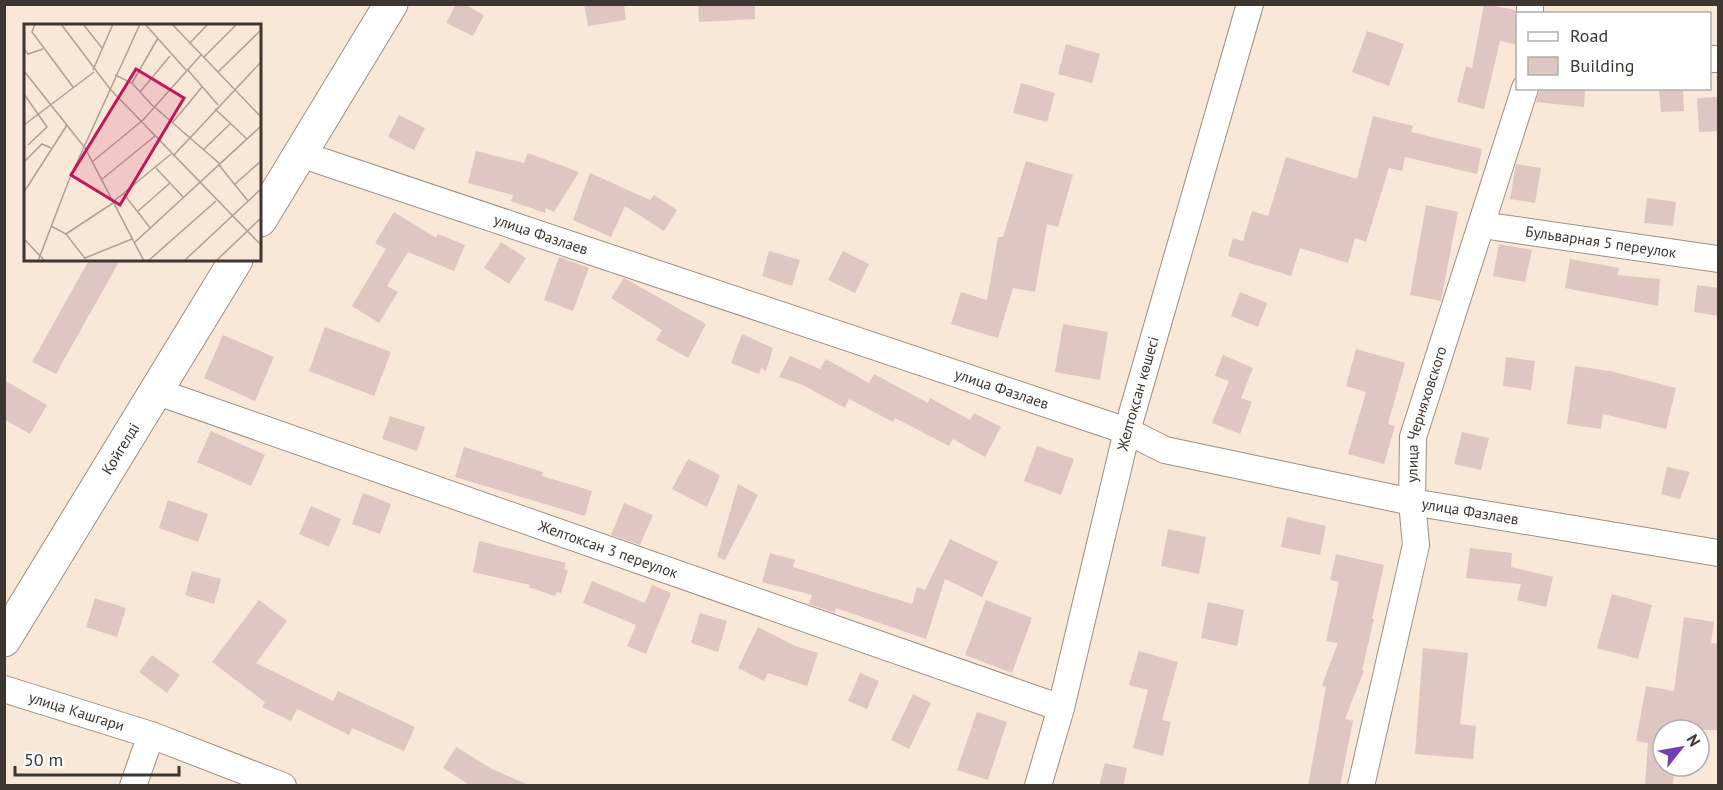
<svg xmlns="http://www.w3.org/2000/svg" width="1723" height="790" viewBox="0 0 1723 790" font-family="'PT Sans',sans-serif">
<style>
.building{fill:#dfc6c3}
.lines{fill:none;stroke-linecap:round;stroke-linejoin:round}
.minor-casing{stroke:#9f8f81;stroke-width:28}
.tertiary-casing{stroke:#9f8f81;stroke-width:35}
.minor{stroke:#fff;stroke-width:26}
.tertiary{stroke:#fff;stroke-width:33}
.labels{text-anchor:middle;stroke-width:4.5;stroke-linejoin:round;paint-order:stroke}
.street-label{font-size:15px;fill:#3d3631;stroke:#fff}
.inset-road{fill:none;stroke:#aea095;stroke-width:1.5}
.view{fill:#c2185b;fill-opacity:0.15;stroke:#c2185b;stroke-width:3}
.inset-edge{fill:none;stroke:#3d3631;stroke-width:3}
</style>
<rect width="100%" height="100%" fill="#f9e7d8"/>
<path class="building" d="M456 4H464L484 15 473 36 446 23Z
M584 4H624L626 20 588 26Z
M698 4H755V19L699 22Z
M1484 4 1515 10 1518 45 1500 41 1484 109 1457 102 1466 66 1472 68Z
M1367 31 1404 44 1389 86 1352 72Z
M1066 44 1100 54 1092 83 1058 74Z
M1021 83 1055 93 1047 122 1013 113Z
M1540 88H1585L1584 107 1536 102Z
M1659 88H1683L1684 111 1661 112Z
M1719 97V131L1699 132 1697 98Z
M399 115 425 128 414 150 388 137Z
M1373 116 1413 126 1411 132 1482 149 1477 174 1405 157 1402 171 1389 168 1366 242 1355 238 1348 263 1300 248 1291 276 1228 256 1233 238 1243 241 1252 211 1268 216 1286 157 1357 179Z
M476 151 524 163 528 153 579 172 554 212 546 208 545 213 511 201 513 195 468 183Z
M1026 161 1073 175 1058 227 1047 224 1035 292 1013 288 998 338 951 324 961 292 987 300 998 237H1003Z
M1516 164 1541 168 1535 203 1510 199Z
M590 173 650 200 654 195 677 210 664 231 625 206 611 237 573 220Z
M1647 198 1676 202 1673 226 1644 223Z
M1426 205 1458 212 1441 301 1410 295Z
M394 212 436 238 438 234 465 245 454 271 408 252 387 286 398 292 379 323 352 306 386 249 375 243Z
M501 242 526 258 509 284 484 268Z
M1499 244 1532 250 1525 282 1493 276Z
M769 251 800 260 792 286 762 276Z
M843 251 869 264 855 293 828 280Z
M559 257 589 268 573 311 544 300Z
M1570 259 1619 268 1617 275 1660 279 1658 306 1565 288Z
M89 260H120L56 374 32 362Z
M624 278 706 324 688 358 656 340 662 330 611 298Z
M1697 285 1719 288V316L1694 312Z
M1240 292 1267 303 1258 327 1231 316Z
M1063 324 1108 332 1100 380 1055 372Z
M325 327 391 352 374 396 309 371Z
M742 334 773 348 766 371 761 368 759 374 731 363Z
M223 335 274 357 255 401 204 378Z
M1356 349 1405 363 1388 424 1395 426 1384 464 1348 454 1366 392 1346 386Z
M1223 355 1253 368 1241 398 1252 402 1240 434 1212 423 1229 381 1215 376Z
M790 356 820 369 826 359 869 383 874 374 928 403 930 398 970 420 974 413 1001 427 985 457 953 439 949 446 895 418 893 422 849 399 845 408 803 385 779 377Z
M1506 357 1535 361 1531 390 1503 386Z
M1575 366 1610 371 1676 388 1666 429 1603 414 1601 429 1567 424Z
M4 380 47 405 30 434 4 419Z
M390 416 425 427 417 451 382 439Z
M211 431 265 455 251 486 197 462Z
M1462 432 1489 438 1481 470 1454 464Z
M1037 446 1074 459 1061 495 1024 481Z
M464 447 543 472 542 476 592 491 585 516 455 477Z
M688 459 720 475 707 507 672 489Z
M1667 467 1690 472 1680 499 1661 494Z
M738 484 758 495 725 560 717 557Z
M363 493 391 504 380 534 352 524Z
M168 500 208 514 198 542 159 528Z
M624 503 653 515 640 545 611 535Z
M311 506 341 519 329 547 299 534Z
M1287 517 1326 526 1320 555 1281 547Z
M1168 529 1206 537 1199 574 1161 566Z
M950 539 998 562 982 597 945 579 926 639 836 608 835 613 809 604 812 595 762 582 770 553 795 560 793 567 912 604 917 587 925 590Z
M479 541 566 563 564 569 568 571 561 593 557 592 555 596 529 587 530 585 473 572Z
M1470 548 1512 553 1511 567 1553 577 1546 607 1517 600 1521 584 1466 578Z
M1336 554 1384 565 1372 619H1374L1362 670 1364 671 1345 719 1353 721 1340 786H1308L1326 687 1322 685 1338 643 1326 641 1339 582 1330 580Z
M192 571 221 579 214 604 185 595Z
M592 581 645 603 652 585 671 593 646 654 627 646 636 625 583 603Z
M1612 594 1652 605 1638 659 1597 648Z
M95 598 126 608 117 637 86 627Z
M259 600 287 621 256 663 333 701 338 691 415 727 404 751 352 728 349 735 297 709 291 721 262 707 265 702 212 662Z
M986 600 1032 618 1012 673 965 655Z
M1208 602 1244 610 1237 646 1201 638Z
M700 613 727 621 718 652 691 643Z
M1684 617 1714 622 1711 643 1719 644V730H1663V766H1674L1673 786H1645L1648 743 1636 741 1646 686 1674 691Z
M758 627 795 646 818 653 807 686 768 673 764 681 738 668Z
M1423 648 1468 653 1460 724 1476 726 1473 759 1415 754Z
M1139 651 1178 662 1162 720 1171 722 1163 756 1133 748 1148 690 1129 685Z
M152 655 180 675 167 693 139 672Z
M860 673 879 681 867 709 848 701Z
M913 694 931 703 909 749 891 740Z
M977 712 1007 722 988 780 957 770Z
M456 747 492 769 531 786H471L443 768Z
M1105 763 1127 768 1123 786H1099Z"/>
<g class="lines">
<defs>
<g id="minor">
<path d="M1530 4V14"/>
<path d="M1710 59H1718"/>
<path id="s1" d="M300 154 1127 431 1165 450 1412 502 1718 553"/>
<path id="s2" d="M1482 225 1718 259"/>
<path id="s3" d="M155 391 1061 708"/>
<path id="s4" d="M4 689 151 735 283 786"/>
<path d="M133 786 151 735"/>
<path id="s5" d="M1038 786 1061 708 1127 431 1250 4"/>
<path id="s6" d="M1361 786 1416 545 1412 502 1413 437 1525 88"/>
</g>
<g id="tertiary">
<path d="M260 220 391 4"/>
<path id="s7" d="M4 640 236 260"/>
</g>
</defs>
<use href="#minor" class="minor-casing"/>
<use href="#tertiary" class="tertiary-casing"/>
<use href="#minor" class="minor"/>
<use href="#tertiary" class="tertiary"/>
</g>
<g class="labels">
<g class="street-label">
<text dy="5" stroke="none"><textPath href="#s1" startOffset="254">улица Фазлаев</textPath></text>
<text dy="5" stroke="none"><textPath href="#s2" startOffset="120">Бульварная 5 переулок</textPath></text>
<text dy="5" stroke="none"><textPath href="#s1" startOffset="740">улица Фазлаев</textPath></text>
<text dy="5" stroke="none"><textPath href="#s5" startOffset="405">Желтоқсан көшесі</textPath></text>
<text dy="5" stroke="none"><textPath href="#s6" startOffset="380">улица Черняховского</textPath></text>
<text dy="5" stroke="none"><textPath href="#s7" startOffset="224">Қойгелді</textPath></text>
<text dy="5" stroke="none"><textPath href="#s1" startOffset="1226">улица Фазлаев</textPath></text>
<text dy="5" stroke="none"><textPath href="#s3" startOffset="480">Желтоксан 3 переулок</textPath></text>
<text dy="5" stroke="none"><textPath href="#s4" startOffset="76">улица Кашгари</textPath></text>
</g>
</g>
<g transform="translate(24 24)">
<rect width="237" height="237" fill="#f9e7d8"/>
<path class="inset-road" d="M11 0 8 8 49 63M37 0 86 65 237 221M59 0 78 24M121 0 162 46M148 0 237 93M165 20 184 0M0 25 4 30 19 25M180 33 213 0M163 45 194 81M69 46 89 0M0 47 61 124 120 237M194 48 237 6M91 51 108 59 127 80 196 140M108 59 134 14M116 68 146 32M0 70 23 103 4 121M191 85 223 115M149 98 178 63M0 101 70 48M179 126 207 99M149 132 237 38M0 138 18 120 27 124M68 138 119 96 177 31M195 141 224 177M132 144 160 174M77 156 131 112M211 160 237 137M0 168 43 101M99 169 127 205M89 178 147 130M113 188 146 159M27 202 42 210 63 237M42 210 89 179M0 215 21 237M110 219 237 102M61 234 108 215M14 237 45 156 116 0M124 237 192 177M160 237 237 165M192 237 237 194"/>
<path class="view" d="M112 45 160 74 96 181 47 151Z"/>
<rect width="237" height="237" class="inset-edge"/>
</g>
<rect width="1723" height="790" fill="none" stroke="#3d3631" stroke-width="12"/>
<rect x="1516" y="12" width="195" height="78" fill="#ffffff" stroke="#b1afad" stroke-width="1.5"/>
<rect x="1528" y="32" width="30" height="9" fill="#ffffff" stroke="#b1afad" stroke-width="1.5"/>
<text x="1570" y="42" font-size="18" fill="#3d3631">Road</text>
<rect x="1528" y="57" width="30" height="18" fill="#dfc6c3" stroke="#b1afad" stroke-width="1.5"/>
<text x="1570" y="72" font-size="18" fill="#3d3631">Building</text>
<g transform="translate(1681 748) rotate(59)"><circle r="28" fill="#ffffff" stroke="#b1afad" stroke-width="1.5"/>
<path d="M0-4.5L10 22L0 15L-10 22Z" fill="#753eb5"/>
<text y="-9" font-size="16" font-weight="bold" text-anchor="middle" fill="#3d3631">N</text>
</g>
<path d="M15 766v9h164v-9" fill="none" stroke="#3d3631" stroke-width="3"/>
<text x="24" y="766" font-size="18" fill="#3d3631" stroke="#ffffff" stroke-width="4.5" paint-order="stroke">50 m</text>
</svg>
